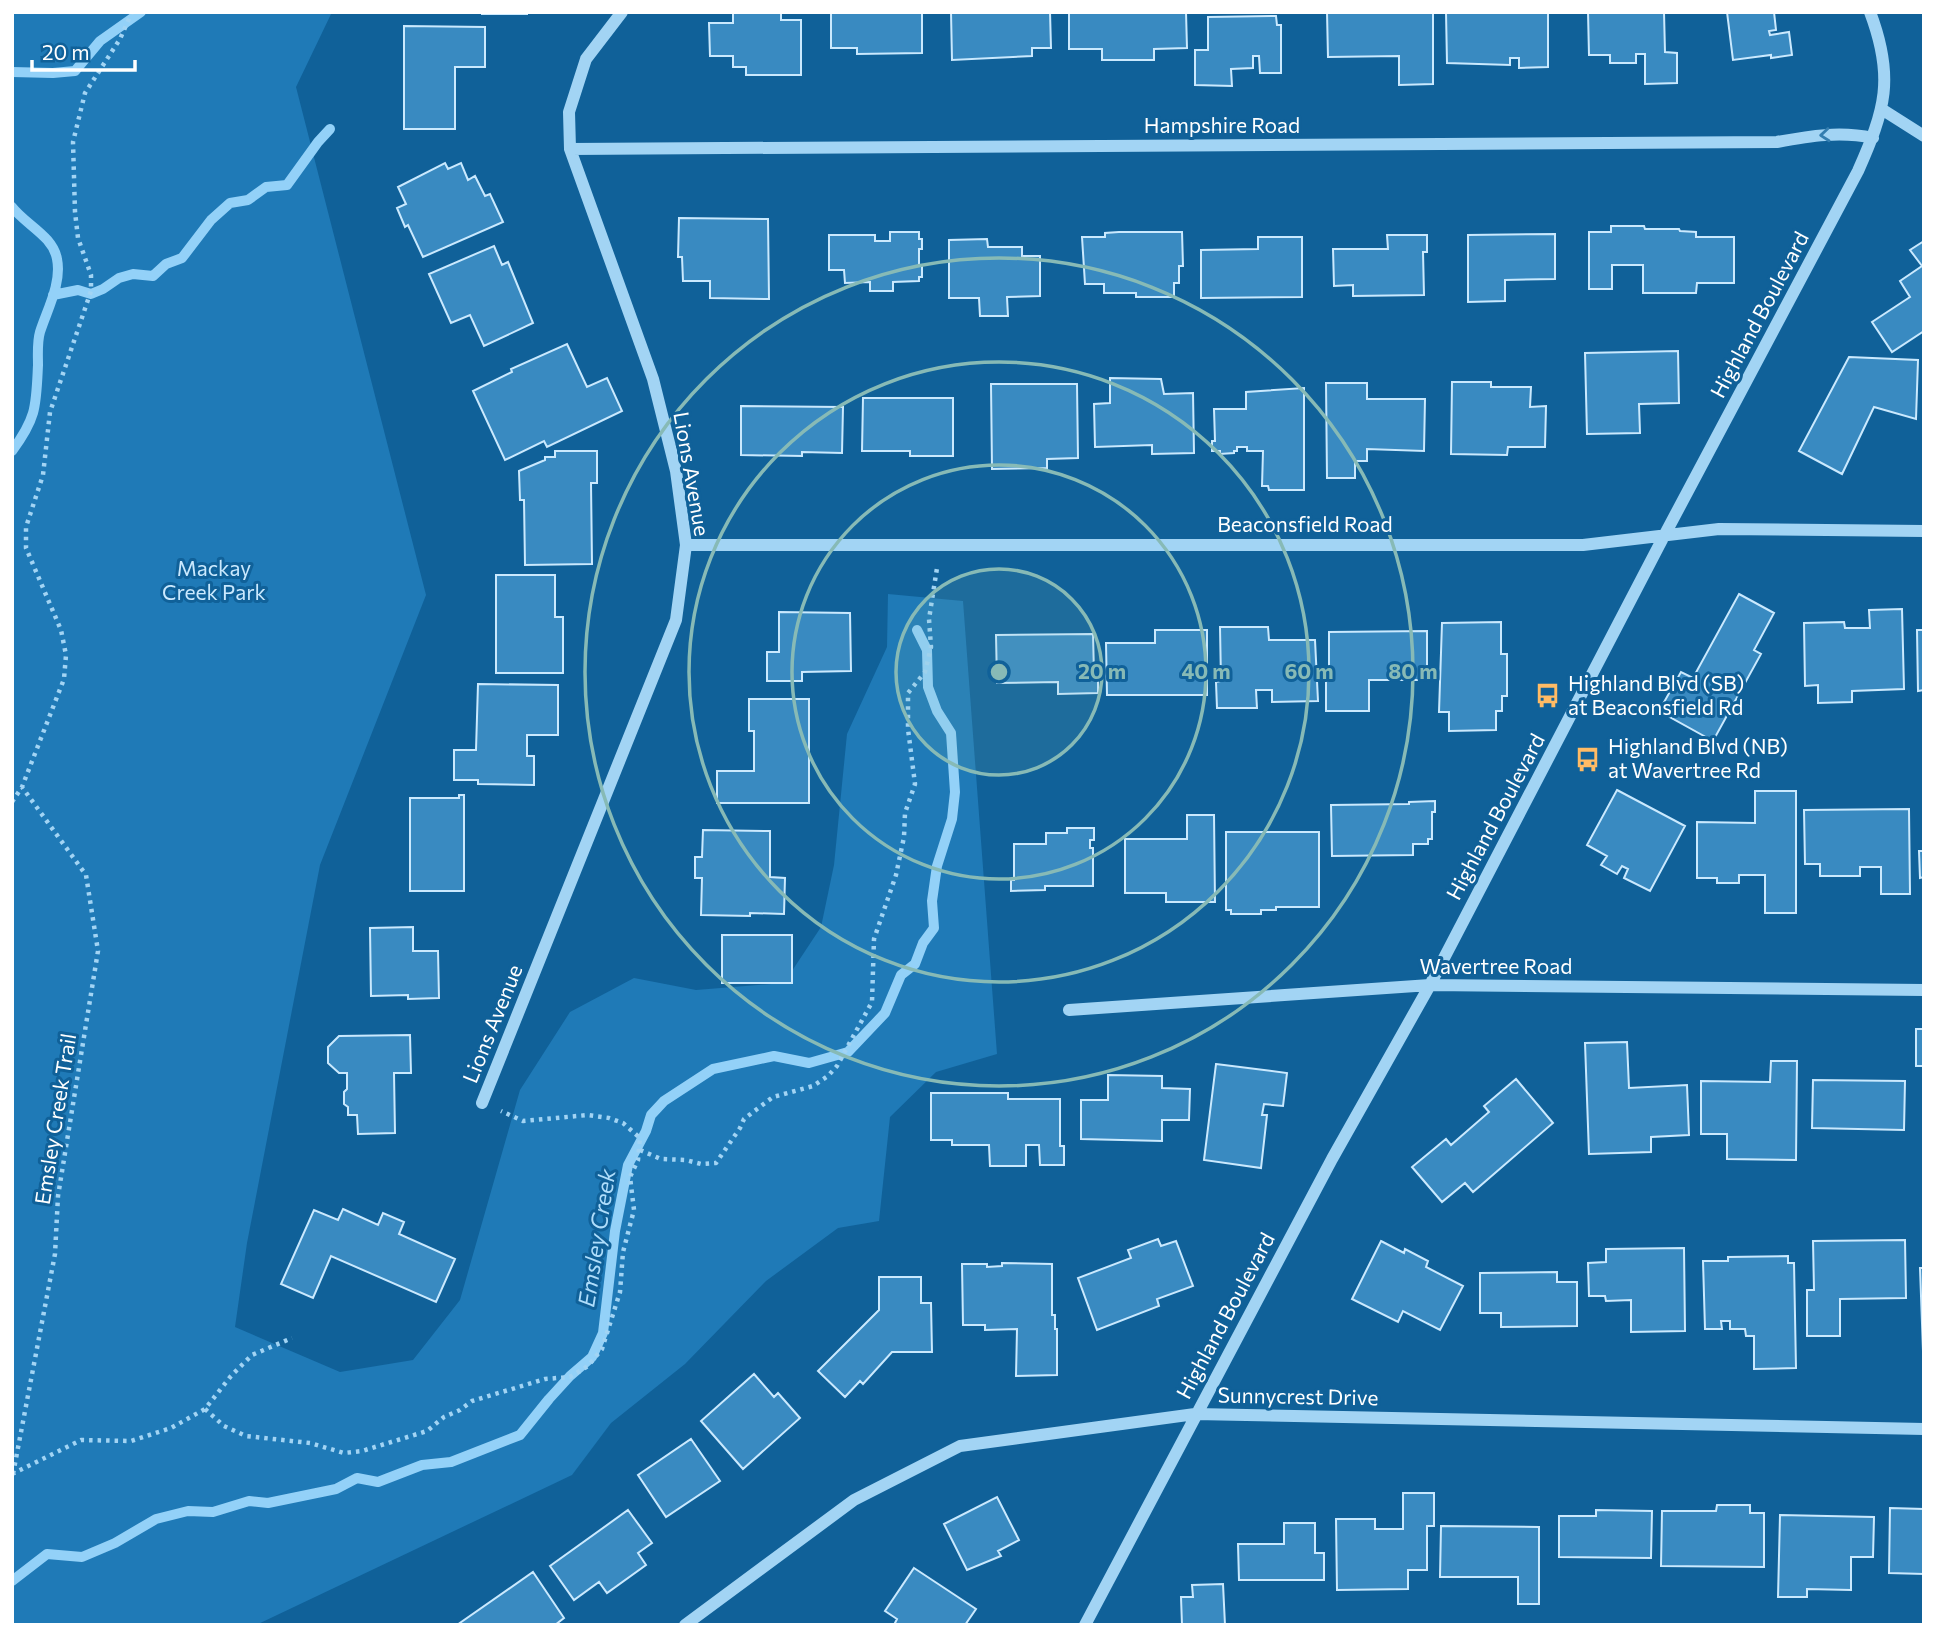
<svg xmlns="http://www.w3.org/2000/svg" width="1936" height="1637" viewBox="0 0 1936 1637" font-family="Commissioner,sans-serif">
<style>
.green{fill:#1f7ab7}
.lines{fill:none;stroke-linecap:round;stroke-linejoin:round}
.stream{stroke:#93d1f8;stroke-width:10}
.building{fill:#398ac1;stroke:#cae9fe;stroke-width:2}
.path{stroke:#a2d4f4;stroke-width:4.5;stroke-dasharray:3.5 5;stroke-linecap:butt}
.minor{stroke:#a2d4f4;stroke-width:12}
.oneway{stroke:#347eb0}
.ring{fill:none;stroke:#87bab6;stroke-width:3.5}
.labels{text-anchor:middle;stroke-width:6;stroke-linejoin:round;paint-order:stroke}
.street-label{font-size:21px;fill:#fff;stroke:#106199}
.park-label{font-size:21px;fill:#cae9fe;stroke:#106199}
.poi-label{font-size:21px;fill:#fff;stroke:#106199;text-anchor:start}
.water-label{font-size:23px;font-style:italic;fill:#aeddfb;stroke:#106199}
.centre{fill:#87bab6;stroke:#106199;stroke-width:3.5}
.ring-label{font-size:21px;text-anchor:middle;font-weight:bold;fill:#87bab6;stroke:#106199;stroke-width:6;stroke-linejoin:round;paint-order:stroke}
</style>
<rect width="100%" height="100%" fill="#106199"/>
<path class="green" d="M12 12H332L296 87 426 595 320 865 247 1243 235 1327 340 1372 413 1360 460 1300 520 1090 570 1012 634 978 696 990 784 983 821 927 834 865 847 734 887 647 888 594 963 601 997 1054 936 1072 890 1117 879 1221 838 1228 766 1281 685 1364 611 1423 572 1475 256 1625H12Z"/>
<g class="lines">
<path class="stream" d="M12 72 53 73 75 71 100 41 141 12
M12 207C26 225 53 236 57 259 62 283 47 310 40 332 37 342 38 355 38 365 36 406 37 417 12 451
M53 295 78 290 91 294 103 289 119 278 133 274 153 276 166 264 182 258 211 220 230 203 248 200 266 187 287 185 318 142 330 129
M12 1581 47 1554 82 1557 115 1543 156 1519 188 1511 213 1512 249 1501 268 1503 336 1489 357 1478 378 1482 422 1465 451 1462 520 1435 549 1399 570 1376 592 1357 603 1333 615 1231 628 1165 646 1131 651 1115 664 1101 713 1069 774 1056 809 1063 848 1052 885 1013 901 975 915 964 923 943 934 928 932 901 937 866 952 819 955 792 951 733 937 711 928 687 927 650 917 630"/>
</g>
<path class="building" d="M482 12H527V14H482Z
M733 12H781V20H801V75H746V67H733V56H710L709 23H733Z
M831 12H922V53L857 54V48H831Z
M951 12H1050L1051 48H1032V56L952 60Z
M1069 12H1186L1187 48 1154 49V60H1102V49H1069Z
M1327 12H1433V84L1399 85V56L1328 57Z
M1446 12H1548V67L1519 68V58H1510V65L1447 63Z
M1588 12H1664L1665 52 1677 53V83L1645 84V54H1636V63H1610V55H1589Z
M1727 12H1774L1776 30 1769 31 1770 35 1789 32 1792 55 1771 58V55L1733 60Z
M1276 16 1277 25H1281V73H1260L1259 56H1253V68L1231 69 1232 86 1195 85V50H1208V17Z
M404 26 485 27V67H455V129H404Z
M445 163 448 169 461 163 468 180 475 176 485 196 490 194 503 222 423 257 408 225 405 227 397 208 406 204 398 187Z
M679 218 768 219 769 299 710 298V281H683L682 257H678Z
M1611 226H1644L1645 229H1679L1680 231 1696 232V237H1734V283H1697L1696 293H1643V265H1612V289H1589V232H1611Z
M890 232H919V239H922V249H919V266H922V277H919V281L893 282V291H870V282L845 283 844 270H829V235H875V241H890Z
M1119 232H1182L1183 266H1179V283H1174V297H1136V293H1104V284H1085L1082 237H1105V233Z
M1555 234V279L1505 280V301L1468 302V235Z
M1387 235H1427V252H1423L1424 295 1353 296V285L1334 286 1333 249H1388Z
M1258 237H1302V297L1201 298V250L1258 249Z
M987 239 988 247H1022V256H1040V296L1007 297 1008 316H980L979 298H949V240Z
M1924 241V331L1892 352 1872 322 1910 297 1900 281 1922 266 1910 250Z
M494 246 502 265 508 262 533 323 484 346 470 315 451 323 429 274Z
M567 344 587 387 607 378 622 411 547 447 544 441 505 460 473 391 512 372 511 369Z
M1678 351 1679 403 1639 404 1640 433 1587 434 1585 353Z
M1849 357 1918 360 1916 419 1874 407 1842 474 1799 451Z
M1110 378 1161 379 1164 394 1193 393 1194 453 1152 454V445L1095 447 1094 404 1110 403Z
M1452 382H1491V387H1531L1530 407 1546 406 1545 447H1508L1507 455 1451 454Z
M1326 383H1367V399H1425L1424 451 1367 449V461H1355V478H1327Z
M991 384H1077L1078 458 1047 459V468L992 469Z
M1304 388V490H1269L1268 486H1262L1263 451H1247V447H1237V451H1234V453L1220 454V451H1212V441H1215L1214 409H1246V392Z
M863 398H953V456H910V451H862Z
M741 406 843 407 842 453 802 452V456L741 455Z
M555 451H597V483H591L592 564 525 565 524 500H520L519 471 545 460V457H555Z
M496 575H555V617H563V673H496Z
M1739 594 1774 613 1754 650 1761 654 1713 741 1659 711 1681 672 1693 678Z
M1902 609 1904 689 1852 691V702L1818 703V685L1805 686 1804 623 1844 622 1845 628H1870L1869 610Z
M779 612 850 613 851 671 802 672V681H767V652H779Z
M1501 622V654H1507V696H1502V711H1496V730L1449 731V712H1439L1442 623Z
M1220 627H1268L1269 640H1315L1318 701 1272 702V690H1256L1257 708H1217L1216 682 1221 681Z
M1155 630H1207V695H1107L1106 643H1155Z
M1917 630H1924V690L1918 691Z
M1427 631V680H1369V711H1326V674H1329V632Z
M1093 634 1094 674H1098V693L1058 694V682L997 683 996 635Z
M478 684 558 685V735H527V756H534V785L478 784V780H454V750H476Z
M749 699H809V803H717V771H754V731H749Z
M1617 790 1685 826 1650 891 1624 878 1628 869 1622 866 1617 874 1601 865 1607 856 1587 845Z
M1755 791H1796V913H1765V875H1739V883H1717V878H1697V822L1755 823Z
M459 795H464V891H410V798H459Z
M1435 801V812H1432V839H1428V844H1413V855L1332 856 1331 805 1409 804V802Z
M1909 809 1910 894H1881V867H1860V876H1820V864H1805L1804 810Z
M1187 815H1214L1215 902H1166V893H1125V839H1187Z
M1067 828H1094V840H1090V848H1093V886H1045V890L1011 891V880H1014V844H1046V833H1067Z
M703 830 770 831V877L785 878 784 914 750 913V916L701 915 702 878H695V857H702Z
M1226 832H1319V907H1276V910H1261V914H1231V910H1226Z
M1919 851H1924V877L1920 878Z
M413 927V951H438L439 998 408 999V995L371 996 370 928Z
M722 935H792V983H722Z
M1916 1029H1924V1125L1923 1066H1916Z
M410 1035 411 1073H394L395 1133 358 1134 357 1115H348V1107L344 1104V1092L347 1089V1073H339L328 1063V1047L339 1036Z
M1627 1042 1629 1088 1687 1085 1689 1135 1651 1137V1152L1589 1154 1585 1043Z
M1771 1061H1797L1796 1160 1727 1159V1134H1701V1081L1770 1082Z
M1216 1064 1287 1073 1283 1106 1264 1104 1262 1115H1267L1261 1168 1204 1160Z
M1108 1075 1162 1076V1088L1190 1089 1189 1120H1162V1141L1081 1139V1100H1108Z
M1516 1079 1553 1123 1473 1192 1465 1183 1442 1202 1412 1167 1446 1139 1451 1145 1489 1112 1484 1106Z
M1813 1080 1905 1081 1904 1130 1812 1128Z
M931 1093H1008V1099H1060V1146H1064V1165H1040L1039 1145H1026V1166H990L989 1145H952V1140H931Z
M343 1209 378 1225 383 1213 404 1222 399 1234 455 1259 436 1302 331 1256 313 1298 281 1284 314 1210 338 1220Z
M1158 1239 1161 1246 1176 1241 1193 1286 1157 1299 1159 1306 1097 1330 1078 1278 1131 1258 1128 1250Z
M1905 1240 1906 1298 1840 1299V1336H1807V1290H1814L1813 1241Z
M1381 1241 1404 1253 1405 1249 1428 1261 1426 1267 1463 1286 1440 1330 1403 1311 1398 1322 1352 1299Z
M1684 1248 1685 1331 1631 1332V1300L1606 1301 1605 1296H1589L1588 1263 1606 1262V1249Z
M1788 1256V1263H1794L1796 1368 1754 1369V1336H1746L1745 1329H1730V1321H1721L1722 1329H1705L1703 1261H1728V1257Z
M1002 1263 1052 1264V1315H1055V1329H1057V1375L1016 1376 1017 1329 985 1330V1325H963L962 1264H987V1267L1002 1266Z
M1920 1268H1924L1923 1351Z
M1557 1272V1282H1577V1326L1501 1327V1313H1480V1273Z
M879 1277H921V1303H931L932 1352H892L863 1384 860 1381 845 1397 818 1371 879 1310Z
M754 1374 774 1397 778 1393 800 1418 743 1469 701 1421Z
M691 1439 720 1481 666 1517 638 1475Z
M1403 1493H1434V1526H1427V1570H1408V1589L1337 1590 1336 1519H1375V1529H1403Z
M997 1497 1019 1540 998 1551 1001 1556 967 1570 944 1524Z
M1717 1505H1750V1513H1764V1567L1661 1566 1662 1511H1716Z
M1890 1508 1924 1509V1574L1889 1573Z
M628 1510 652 1543 638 1553 646 1565 607 1593 599 1582 574 1600 550 1566Z
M1596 1510 1652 1511 1651 1558 1559 1557V1516H1596Z
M1780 1515 1874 1517 1873 1557H1851V1590L1807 1589V1597H1778Z
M1284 1523H1315V1553H1324V1580H1239L1238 1544H1284Z
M1441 1526 1539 1527V1604H1518V1577H1440Z
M914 1568 976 1609 965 1625H894L897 1619 885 1611Z
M533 1572 564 1618 555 1625H457Z
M1223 1584 1225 1625H1182L1181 1597H1193L1192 1585Z"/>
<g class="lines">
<path class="path" d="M12 802 22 787 64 679 66 655 61 630 26 548V527L43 475 50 412 91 291V275L78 238 75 212 73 142 85 93 120 39 132 12
M640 1150 661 1159 686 1160 701 1164 716 1163 740 1128 744 1119 765 1103 773 1097 813 1086 828 1076 837 1066 872 1002 874 939 896 875 904 837 905 813 915 784 908 729V693L925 672 931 647 929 619 937 568
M205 1409 224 1426 246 1436 310 1443 344 1453 362 1451 427 1431 444 1417 460 1410 472 1401 545 1379 570 1377 588 1366 602 1349 620 1292 623 1252 634 1210 630 1177 638 1160 640 1138 623 1123 609 1118 588 1115 523 1121 501 1111
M12 1474 81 1440 131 1441 171 1428 205 1409 231 1376 252 1355 292 1338
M13 1474 55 1254 58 1196 98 951 86 875 22 787"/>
<path class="minor" d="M1883 110 1924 136
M570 149 1777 142C1810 136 1840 131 1873 138
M686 545H1583L1719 529 1924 531
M1069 1010 1430 985 1924 990
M482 1103 676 620 686 545 676 471 653 379 570 149 569 112 586 59 622 12
M685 1625 854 1500 960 1446 1195 1414 1924 1429
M1085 1625 1332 1159 1430 985 1664 536 1858 171C1885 110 1895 78 1870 12"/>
</g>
<defs><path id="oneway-chevron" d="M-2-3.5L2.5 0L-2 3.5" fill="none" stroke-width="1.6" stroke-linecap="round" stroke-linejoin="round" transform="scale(1.75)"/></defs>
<use class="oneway" href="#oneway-chevron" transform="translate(1825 135) rotate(175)"/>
<circle cx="999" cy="672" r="103" fill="#87bab6" fill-opacity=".12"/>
<g class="ring">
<circle cx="999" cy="672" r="103"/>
<circle cx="999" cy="672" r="207"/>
<circle cx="999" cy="672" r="310"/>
<circle cx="999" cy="672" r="414"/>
</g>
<defs>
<symbol id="bus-bare" viewBox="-9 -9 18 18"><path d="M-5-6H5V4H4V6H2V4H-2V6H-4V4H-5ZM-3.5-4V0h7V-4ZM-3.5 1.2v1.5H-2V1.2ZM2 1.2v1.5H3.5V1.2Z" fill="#ffbb65" stroke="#106199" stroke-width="2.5" paint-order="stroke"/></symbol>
</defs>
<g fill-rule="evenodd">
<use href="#bus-bare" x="1530" y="678" width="35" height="35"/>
<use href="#bus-bare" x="1570" y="742" width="35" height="35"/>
</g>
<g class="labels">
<g class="street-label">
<text x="1222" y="133">Hampshire Road</text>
<text transform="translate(1760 315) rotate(-62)" y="7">Highland Boulevard</text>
<text transform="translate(691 474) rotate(80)" y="7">Lions Avenue</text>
<text x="1305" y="532">Beaconsfield Road</text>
<text transform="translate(1496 817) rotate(-62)" y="7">Highland Boulevard</text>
<text x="1496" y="974">Wavertree Road</text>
<text transform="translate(493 1024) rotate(-68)" y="7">Lions Avenue</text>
<text transform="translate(56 1119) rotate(-81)" y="7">Emsley Creek Trail</text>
<text transform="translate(1226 1316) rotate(-62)" y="7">Highland Boulevard</text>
<text transform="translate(1298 1397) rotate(1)" y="7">Sunnycrest Drive</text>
</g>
<g class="park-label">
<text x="214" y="576">Mackay<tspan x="214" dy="24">Creek Park</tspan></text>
</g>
<g class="poi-label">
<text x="1568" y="691">Highland Blvd (SB)<tspan x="1568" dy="24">at Beaconsfield Rd</tspan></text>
<text x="1608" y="754">Highland Blvd (NB)<tspan x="1608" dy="24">at Wavertree Rd</tspan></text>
</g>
<g class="water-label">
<text transform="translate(597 1238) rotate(-81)" y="8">Emsley Creek</text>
</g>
</g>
<circle cx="999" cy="672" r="10" class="centre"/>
<g class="ring-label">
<text x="1102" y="679">20 m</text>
<text x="1206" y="679">40 m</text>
<text x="1309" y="679">60 m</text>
<text x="1413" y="679">80 m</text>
</g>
<rect width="1936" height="1637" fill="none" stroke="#ffffff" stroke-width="28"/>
<path d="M32 60v10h103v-10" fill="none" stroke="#ffffff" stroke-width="3.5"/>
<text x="42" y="60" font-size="21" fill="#ffffff" stroke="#106199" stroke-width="5" paint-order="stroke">20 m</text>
</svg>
